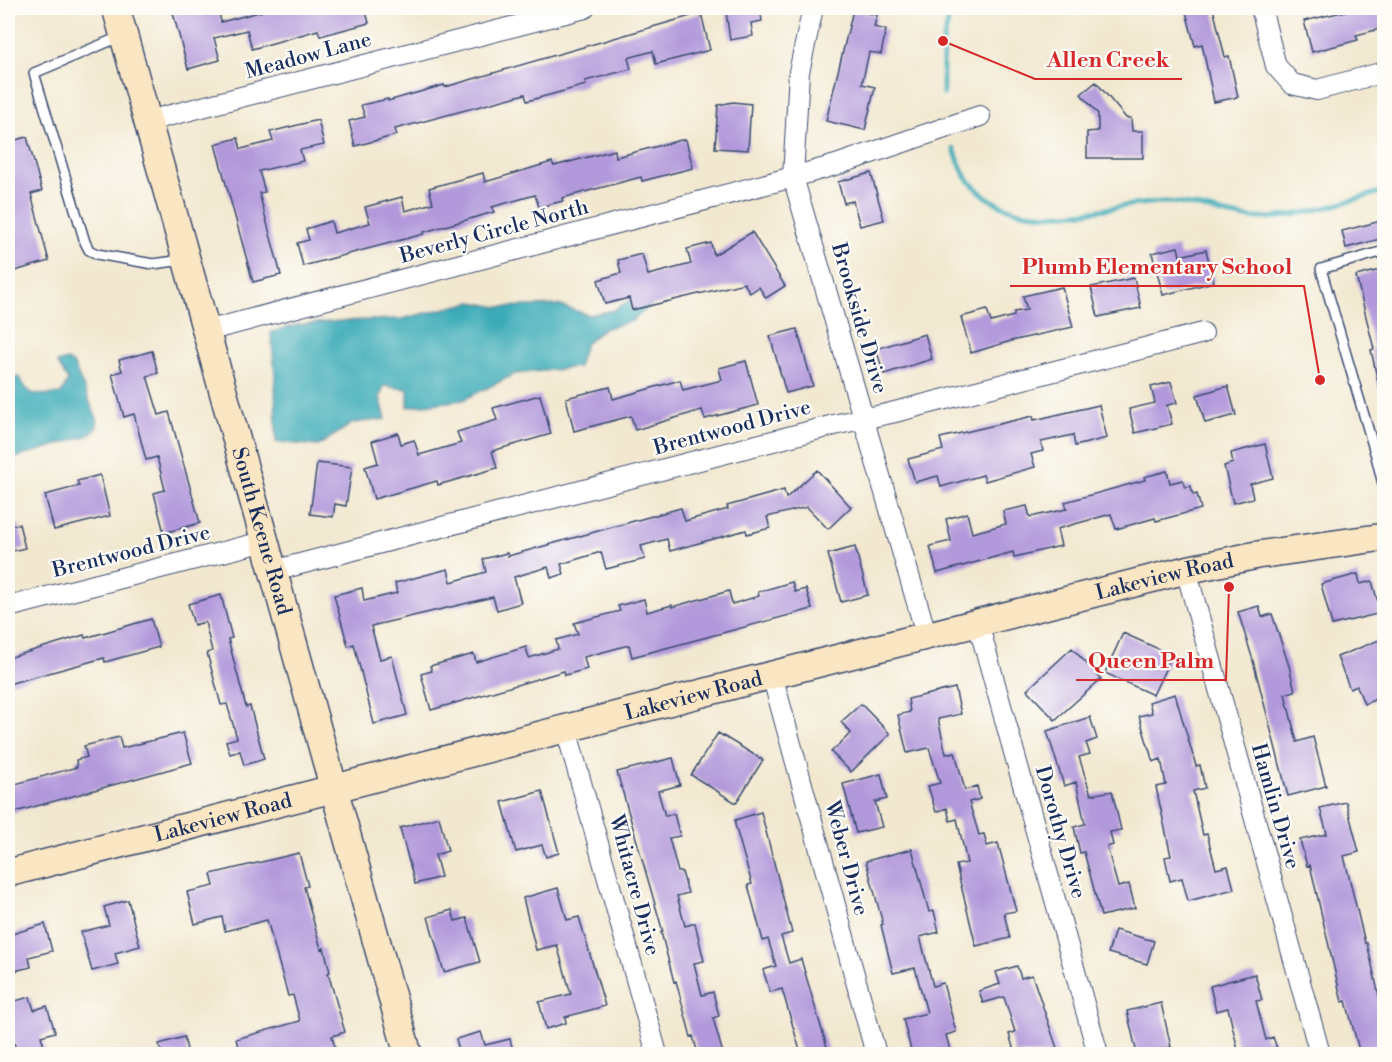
<svg xmlns="http://www.w3.org/2000/svg" width="1392" height="1062" viewBox="0 0 1392 1062" font-family="'Libre Bodoni',serif">
<style>
.water{fill:#3babb8;stroke:#2b6d8b;stroke-width:1.5}
.lines{fill:none;stroke-linecap:round;stroke-linejoin:round}
.stream{stroke:#3babb8;stroke-width:5}
.building{fill:#b299db}
.lane-casing{stroke:#3b4b6f;stroke-width:12}
.street-casing{stroke:#3b4b6f;stroke-width:22}
.secondary-casing{stroke:#3b4b6f;stroke-width:30}
.lane{stroke:#fff;stroke-width:9}
.street{stroke:#fff;stroke-width:20}
.secondary{stroke:#fbe6c3;stroke-width:27}
.labels{text-anchor:middle;stroke-width:4.5;stroke-linejoin:round;paint-order:stroke}
.street-label{font-size:21px;fill:#1b2f5e;stroke:#fdfcf7}
.leader{fill:none;stroke:#d62828;stroke-width:2}
.callout-dot{fill:#d62828;stroke:#fdfcf7;stroke-width:2}
.callout-label{font-size:22px;text-anchor:middle;font-weight:bold;fill:#d62828;stroke:#fdfcf7;stroke-width:4.5;stroke-linejoin:round;paint-order:stroke}
</style>
<rect width="100%" height="100%" fill="#fdfcf7"/>
<filter id="ink" filterUnits="userSpaceOnUse"><feTurbulence type="fractalNoise" baseFrequency=".0167" numOctaves="2"/><feDisplacementMap in="SourceGraphic" scale="12" xChannelSelector="R" yChannelSelector="G"/><feConvolveMatrix kernelMatrix="1 2 1 2 8 2 1 2 1" color-interpolation-filters="sRGB"/></filter>
<filter id="wash" filterUnits="userSpaceOnUse"><feTurbulence type="fractalNoise" baseFrequency=".008" numOctaves="4" result="noise"/><feDisplacementMap in="SourceGraphic" scale="24" xChannelSelector="R" yChannelSelector="G"/><feGaussianBlur stdDeviation="1.35" result="paint"/><feColorMatrix in="noise" values="0 0 0 0 0 0 0 0 0 0 0 0 0 0 0 0 0 1.4 0 .05"/><feComposite in="paint" operator="in"/></filter>
<g filter="url(#wash)">
<rect width="100%" height="100%" fill="#f2e8d0"/>
<path class="water" d="M644 291 651 305 632 321 603 329 585 344 578 367 515 374 463 400 408 407V389L384 386 380 397 386 419 353 423 318 446 276 442 275 375 271 332 297 325 340 321 401 319 472 302 499 307 558 305 589 315 614 310Z
M66 360 73 363 98 421 96 429 87 436 8 460V381L19 377C31 400 37 394 61 394L68 380 57 363Z"/>
<g class="lines">
<path class="stream" d="M943 94V41L952 8
M954 149C958 159 961 171 967 178 1017 242 1099 203 1165 202 1196 202 1224 218 1255 218 1297 219 1344 202 1384 191"/>
</g>
<g id="blocks">
<path class="building" d="M193 8H206L208 15 219 12 221 22 274 8H365L369 23 320 36 318 30 252 49 247 30 214 38 220 60 188 69 173 13Z
M760 8 762 21 751 23 753 36 730 40 726 12Z
M1185 8H1213L1225 57 1229 56 1238 97 1214 102 1202 44 1195 46Z
M1359 8H1384V28L1356 35 1358 40 1312 52 1304 21Z
M853 10 877 15 874 27 886 30 881 54 869 52 862 84 875 87 865 130 826 121Z
M701 13 710 50 656 64 653 51 628 58 631 69 585 81 586 85 527 101 525 94 395 129 397 135 355 146 349 121 365 117 361 105 388 99V101L444 85 445 87Z
M1096 82 1126 118H1131L1132 131H1143V158H1087V132L1098 131V114L1081 94Z
M733 102 751 104 748 150 715 148 718 105Z
M318 120 324 145 300 150 303 161 259 171 265 192 259 193 281 275 253 282 215 144 238 138 241 149 273 141 270 132Z
M27 137 42 191 31 194 49 261 8 273V142Z
M681 140H686L693 168 642 181 641 177 562 198 563 201 539 207 535 195 492 207 494 212 424 232V234L303 266 297 243 309 240 306 229 331 221 334 233 370 223 365 207 402 197 405 211 433 203 429 188 483 173 485 182 552 162 554 166 615 150 616 157Z
M871 173 884 220 860 226 853 201 844 203 838 182Z
M1381 221 1384 238 1346 248 1342 231Z
M752 232 785 286 766 298 759 287 750 293 744 283 632 310 629 298 605 304 598 280 621 273 618 260 642 254 648 275 691 264 687 249 711 243 714 255Z
M1178 247 1180 256 1206 250 1214 282 1163 295 1152 253Z
M1384 269V387H1379L1371 350 1374 349 1356 276Z
M1134 278 1141 308 1098 317 1091 287Z
M1062 287 1073 327 1011 341 971 353 961 317 987 310 991 322 1014 316V312L1027 310 1023 296Z
M797 329 813 386 786 393 770 336Z
M925 334 932 359 884 374 876 349Z
M152 351 158 373 147 376 159 415 169 412 200 523 164 533 154 493 165 490 157 457 146 460 134 414 124 417 112 374 122 371 119 360Z
M746 361 758 405 705 419 702 410 635 430 631 416 574 431 566 398 610 387 613 399 680 380 683 390 722 380 719 368Z
M1171 382 1177 403 1167 405 1172 424 1135 433 1129 409 1155 403 1151 387Z
M1228 386 1236 415 1205 423 1197 395Z
M540 395 551 434 492 451 497 468 438 485 437 481 374 499 365 467 378 463 372 441 398 433 401 444 414 440 419 455 461 443 457 432 497 420 493 408Z
M1099 405 1107 438 1075 446 1073 435 1041 442 1043 451 1031 454 1035 467 985 481 983 475 941 487 938 476 915 482 908 459 943 450 940 438 1033 416 1034 420Z
M1265 444 1273 478 1250 484 1253 498 1233 503 1224 466 1233 463 1231 453Z
M317 463 352 467 346 506 335 504 333 517 310 514Z
M817 470 851 507 828 529 807 507 767 517 770 528 747 534 746 530 670 551 667 539 641 546 645 559 606 569 601 552 561 564 564 574 551 578 548 567 514 577 521 603 497 610 493 597 371 626 380 659 392 656 407 715 374 724 354 644 348 646 334 595 362 588 364 601 397 593 395 583 448 569 451 582 486 572 483 559 507 553 508 556 681 508 685 521 728 509 727 506 784 490 786 498Z
M1167 471 1170 483 1183 480 1185 487 1191 486 1193 495 1197 494 1201 509 1156 521 1155 518 1116 529 1111 514 1057 529 1061 546 1014 557 1013 552 937 573 930 546 951 541 946 519 967 513 972 533 1006 524 1003 511 1027 506 1030 517 1067 509 1065 502 1145 480 1144 477Z
M100 475 110 516 54 530 45 495 79 486 77 481Z
M19 524 25 548 8 552V526Z
M855 547 868 595 841 602 828 554Z
M1358 574 1360 584 1372 581 1381 613 1332 625 1321 584Z
M792 582 795 592 806 589 812 609 632 657 629 645 584 657 587 669 565 675 564 671 431 710 421 674 432 671 430 666 474 654 476 662 526 647 529 658 558 649 556 640 578 634 574 623 620 611 618 606 644 599 647 612 672 605V607L729 591 732 604 759 596 758 592Z
M221 595 232 638 228 639 246 707 250 706 264 759 244 765 240 751 230 754 226 741 237 738 227 704 221 705 207 653 212 651 205 622 194 625 188 604Z
M1259 606 1262 617 1272 614 1289 666 1295 691 1285 694 1297 742 1313 737 1326 786 1288 796 1252 657 1238 612Z
M151 619 159 647 105 662 104 658 8 684V658L84 635 85 638Z
M1123 633 1172 655 1153 695 1105 673Z
M1384 638V669L1378 672 1384 688V696L1364 704 1357 686 1350 689 1337 657Z
M1072 648 1101 679 1055 720 1027 690Z
M955 688 961 714 938 719 946 754 955 752 965 790 977 786 980 799 969 802 979 835 984 834 987 846 998 843 1016 911 1004 913 1010 938 976 946 956 865 967 863 957 819 950 821 947 808 936 812 928 786 940 783 929 748 907 753 898 715 910 712 908 699Z
M1175 694 1196 766 1200 765 1205 788 1193 791 1203 835 1207 834 1216 869 1228 866 1234 889 1188 901 1182 878 1170 881 1165 857 1171 856 1156 787 1166 785 1161 759 1153 762 1139 716 1152 713 1149 702Z
M861 704 890 734 851 772 831 752 851 733 841 722Z
M1090 717 1097 739 1086 743 1090 754 1079 757 1091 795 1112 791 1121 830 1110 832 1113 845 1107 847 1118 887 1129 884 1135 908 1101 916 1084 852 1080 853 1074 827 1085 824 1076 782 1064 786 1047 731Z
M183 733 192 763 8 814V786L77 767 76 760 87 757 84 746 119 737 122 748Z
M718 733 763 760 736 803 691 775Z
M673 758 680 785 658 791 665 816 674 814 680 836 669 838 678 872H682L688 893 677 896 685 926 695 923 704 961 694 963 702 995 713 992 719 1016 713 1018 723 1054H698L693 1036 691 1037 676 981 674 982 661 932H663L617 772Z
M881 774 887 799 875 802 882 827 856 833 843 784Z
M542 791 559 853 546 857 542 845 516 852 502 802Z
M1346 802 1359 852 1344 856 1365 943H1367L1384 1018V1054H1360L1346 1001 1342 1002 1310 865 1307 866 1300 840 1327 834 1320 808Z
M761 812 792 933 781 936 789 963 801 959 829 1054H801L782 989 770 992 763 970 776 966 768 939 763 941 748 885 752 884 735 825V820Z
M439 817 448 851 435 855 441 877 415 884 400 828Z
M912 849 929 912 934 911 939 932 920 937 933 986 943 983 956 1032 946 1035 951 1054H912L903 1019 927 1013 915 968 893 973 881 925 883 924 866 861Z
M299 853 308 886 304 887 321 949 324 948 330 972 328 973 345 1032 332 1036 337 1054H240L236 1039 300 1021 293 995 288 996 267 920 225 931 222 917 195 924 187 892 214 886 211 874Z
M558 888 567 920 579 917 605 1006 565 1017 566 1023 546 1029 539 1002 571 994 557 945 536 950 523 898Z
M128 900 140 946 115 953 118 964 92 971 81 932 109 925 104 907Z
M452 910 455 921 467 918 480 962 444 972 428 917Z
M45 924 52 951 29 957 31 967 10 972 8 964V940L13 938 12 934Z
M1115 930 1154 941 1147 964 1108 953Z
M1017 966 1021 978 1032 975 1059 1054H1015L1009 1034 1015 1032 1004 997 983 1003 979 991 1000 984 996 972Z
M1255 974 1262 1000 1256 1001 1266 1040 1273 1037 1279 1054H1239L1228 1008 1216 1011 1210 986Z
M30 997 34 1010 47 1006 55 1032 41 1036 45 1049 17 1054 8 1019V1003Z
M1161 1003 1171 1047 1137 1054 1127 1011Z
M481 1032 485 1045 510 1039 514 1054H460L456 1039Z
M184 1037 188 1054H162L159 1044Z"/>
</g>
</g>
<g filter="url(#ink)">
<use href="#blocks" fill-opacity="0" stroke="#3b4b6f" stroke-width="1.5"/>
<g class="lines">
<defs>
<path id="lane" d="M122 36 34 73 85 242 89 250 97 254 153 264 183 260
M1384 454 1376 456 1384 488
M1376 456 1321 269 1384 251"/>
<path id="street" d="M813 8 799 72 793 177 927 637
M1261 8 1276 66 1292 84 1317 90 1384 72
M148 121 585 8
M206 331 793 177 839 164 980 116
M1186 570 1320 1054
M273 571 838 424 891 413 1203 333
M8 607 266 541
M978 623 1098 1054
M772 675 876 1054
M566 729 657 1054"/>
<g id="secondary">
<path id="s1" d="M116 8 408 1054"/>
<path id="s2" d="M8 873 772 675 1186 570 1257 555 1384 537"/>
</g>
</defs>
<use href="#lane" class="lane-casing"/>
<use href="#street" class="street-casing"/>
<use href="#secondary" class="secondary-casing"/>
<use href="#lane" class="lane"/>
<use href="#street" class="street"/>
<use href="#secondary" class="secondary"/>
</g>
</g>
<g class="labels">
<g class="street-label">
<text transform="translate(308 55) rotate(-15)" y="7">Meadow Lane</text>
<text transform="translate(494 231) rotate(-15)" y="7">Beverly Circle North</text>
<text transform="translate(860 318) rotate(74)" y="7">Brookside Drive</text>
<text transform="translate(732 427) rotate(-15)" y="7">Brentwood Drive</text>
<text dy="7" stroke="none"><textPath href="#s1" startOffset="543">South Keene Road</textPath></text>
<text transform="translate(131 551) rotate(-14)" y="7">Brentwood Drive</text>
<text dy="7" stroke="none"><textPath href="#s2" startOffset="1194">Lakeview Road</textPath></text>
<text dy="7" stroke="none"><textPath href="#s2" startOffset="708">Lakeview Road</textPath></text>
<text transform="translate(1276 806) rotate(74)" y="7">Hamlin Drive</text>
<text dy="7" stroke="none"><textPath href="#s2" startOffset="222">Lakeview Road</textPath></text>
<text transform="translate(1061 832) rotate(74)" y="7">Dorothy Drive</text>
<text transform="translate(847 858) rotate(75)" y="7">Weber Drive</text>
<text transform="translate(635 885) rotate(75)" y="7">Whitacre Drive</text>
</g>
</g>
<path class="leader" d="M943 41L1035 79H1182M1320 380L1304 286H1010M1229 587L1226 680H1076"/>
<g class="callout-dot">
<circle cx="943" cy="41" r="6"/>
<circle cx="1320" cy="380" r="6"/>
<circle cx="1229" cy="587" r="6"/>
</g>
<g class="callout-label">
<text x="1108" y="67">Allen Creek</text>
<text x="1157" y="274">Plumb Elementary School</text>
<text x="1151" y="668">Queen Palm</text>
</g>
<rect width="1392" height="1062" fill="none" stroke="#fdfcf7" stroke-width="30"/>
</svg>
